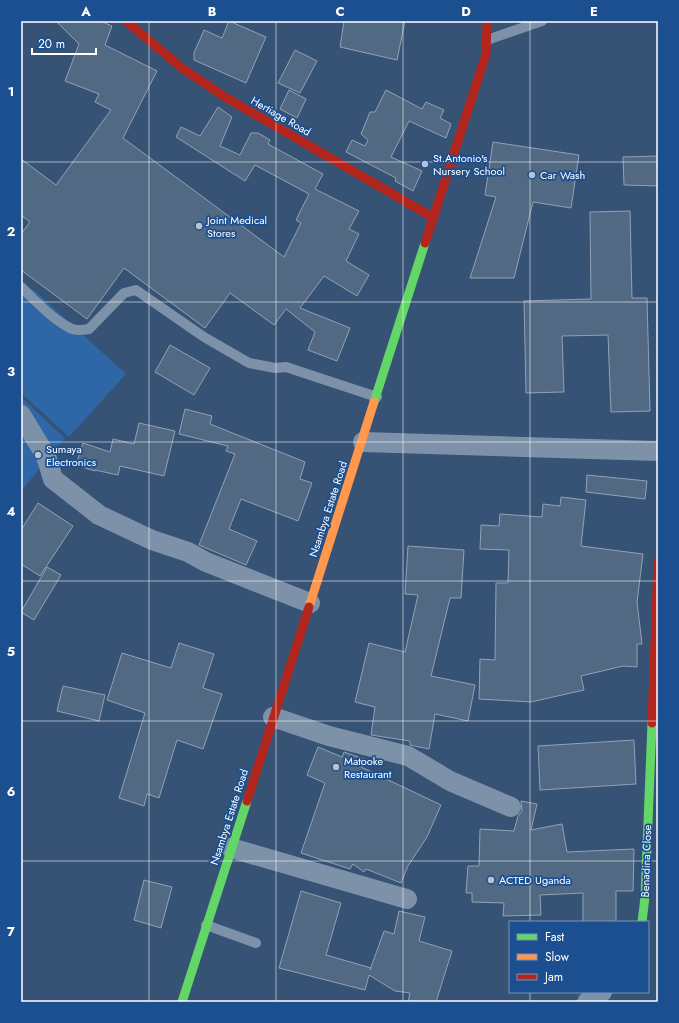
<svg xmlns="http://www.w3.org/2000/svg" width="679" height="1023" viewBox="0 0 679 1023" font-family="Jost,sans-serif">
<style>
.green{fill:#2f66a5}
.building{fill:#526984;stroke:#92a2b6}
.lines{fill:none;stroke-linecap:round;stroke-linejoin:round}
.lane{stroke:#7d92a8;stroke-width:10}
.street{stroke:#7d92a8;stroke-width:20}
.fast{stroke:#63d668;stroke-width:9}
.slow{stroke:#ff974d;stroke-width:9}
.jam{stroke:#b3261e;stroke-width:9}
.grid{fill:none;stroke:#fff;stroke-width:1;stroke-opacity:0.55}
.poi-dot{fill:#b9c2ce;stroke:#1b4f8f;stroke-width:1.5}
.labels{text-anchor:middle;stroke-width:3.5;stroke-linejoin:round;paint-order:stroke}
.street-label{font-size:11px;fill:#fff;stroke:#1b4f8f}
.poi-label{font-size:11px;fill:#fff;stroke:#1b4f8f;text-anchor:start}
.neatline{fill:none;stroke:#fff;stroke-width:1.5}
.grid-label{font-size:13px;text-anchor:middle;font-weight:bold;fill:#fff}
</style>
<rect width="100%" height="100%" fill="#365274"/>
<path class="green" d="M21 285 34 290 126 374 69 437 21 393Z
M21 397 65 438 21 491Z"/>
<path class="building" d="M56 21H100L112 26 105 45 157 71 123 138 284 257 301 223 296 220 309 194 255 165 245 181 176 137 181 127 200 136 218 107 232 117 220 146 240 155 251 133H258L270 140 268 144 323 174 315 189 359 211 349 229 359 234 346 261 369 275 357 296 324 276 300 308 350 328 337 361 308 350 315 332 286 309 274 325 230 293 205 328 124 268 87 319 21 270V234L30 222 21 215V159L56 185 111 110 95 102 99 94 65 81 79 44Z
M229 21 266 37 246 83 194 60V53L204 30 222 38Z
M344 21H405L397 60 340 47Z
M295 50 317 61 300 93 278 83Z
M289 90 306 99 297 118 280 109Z
M386 90 422 109 426 102 444 110 440 118 451 124 446 138 409 121 391 157 422 171 413 191 395 181 396 178 346 152 352 140 365 146 368 140 361 134 370 112H375Z
M493 142 579 155 571 208 533 202 514 278H470L496 197 485 195Z
M658 156V186L624 185 623 157Z
M630 211 632 298H647L650 411 611 412 608 335 562 336 564 392 526 393 524 301 591 299 590 212Z
M170 345 210 368 194 395 155 372Z
M185 409 212 416 210 424 305 462 300 479 312 483 298 521 241 499 229 529 257 541 246 565 199 545 235 454 226 451 228 446 179 434Z
M139 423 175 431 164 476 120 466 118 475 95 470V471L76 465 83 443 110 452 113 439 134 444Z
M587 475 647 481 645 499 586 492Z
M561 497 586 500 581 546 643 554 637 602 642 644H637V667L623 666 581 676 584 690 531 702 479 699 480 659 495 660 496 583H508L509 550 480 549 481 525 499 526 500 514 542 517 543 504 560 506Z
M38 503 73 526 40 576 21 564V530Z
M408 546 464 550 461 598H450L431 676 475 685 468 721 435 714 429 749 410 745V741L371 735 375 707 355 702 369 643 405 652 418 595 405 594Z
M47 567 61 575 34 620 21 612Z
M179 643 214 654 203 688 222 694 203 749 177 740 159 798 147 794 144 806 119 798 145 713 107 700 122 653 171 668Z
M63 686 105 695 99 721 57 711Z
M634 740 636 784 540 790 538 746Z
M318 747 342 757 344 752 364 759 361 767 441 805 427 837 408 866 401 883 366 869 364 872 353 864 350 869 301 853 325 783 307 775Z
M521 801 537 804 531 830 562 824 567 852 634 849 633 891H616V922H583V893L540 895 541 915 503 916 504 903 472 902V893H466L468 866H479L480 829 514 831 518 816 522 811Z
M144 880 172 887 161 928 134 920Z
M301 891 341 903 326 955 371 968 370 970 384 931 394 934 399 911 425 917 419 941 452 951 436 1002H408L410 993 395 991 369 975 365 990 279 968Z"/>
<g class="lines">
<path class="lane" d="M487 40 542 21
M21 287C36 301 52 319 70 328 75 331 83 330 89 329L124 293 136 290 204 337 249 363 275 368 286 367 377 397
M206 925 256 943"/>
<path class="street" d="M21 415 46 456 53 479 99 515 152 540 188 552 206 562 310 603
M363 442 658 451
M273 717 329 736 408 756 450 781 511 807
M231 848 407 899
M587 1002 602 992"/>
<path class="fast" d="M374 402 425 243
M642 922 645 897 652 723
M182 1002 247 801"/>
<path class="slow" d="M309 607 374 402"/>
<path class="jam" d="M126 21 182 68 225 97 434 218
M425 243 486 54 487 21
M652 723 658 561
M247 801 309 607"/>
</g>
<path class="grid" d="M149 21V1002M276 21V1002M403 21V1002M530 21V922M21 162H658M21 302H658M21 442H658M21 581H658M21 721H658M21 861H658M530 992V1002"/>
<g class="poi-dot">
<circle cx="425" cy="164" r="4"/>
<circle cx="532" cy="175" r="4"/>
<circle cx="199" cy="226" r="4"/>
<circle cx="38" cy="455" r="4"/>
<circle cx="336" cy="767" r="4"/>
<circle cx="491" cy="880" r="4"/>
</g>
<g class="labels">
<g class="street-label">
<text transform="translate(281 116) rotate(30)" y="4">Hertiage Road</text>
<text transform="translate(328 509) rotate(-72)" y="4">Nsambya Estate Road</text>
<text transform="translate(229 817) rotate(-72)" y="4">Nsambya Estate Road</text>
<text transform="translate(646 861) rotate(-88)" y="4">Benadina Close</text>
</g>
<g class="poi-label">
<text x="433" y="162">St.Antonio's<tspan x="433" dy="13">Nursery School</tspan></text>
<text x="540" y="179">Car Wash</text>
<text x="207" y="224">Joint Medical<tspan x="207" dy="13">Stores</tspan></text>
<text x="46" y="453">Sumaya<tspan x="46" dy="13">Electronics</tspan></text>
<text x="344" y="765">Matooke<tspan x="344" dy="13">Restaurant</tspan></text>
<text x="499" y="884">ACTED Uganda</text>
</g>
</g>
<rect width="679" height="1023" fill="none" stroke="#1b4f8f" stroke-width="44"/>
<rect x="509" y="921" width="140" height="72" fill="#1b4f8f" stroke="#7695bc"/>
<rect x="517" y="934" width="20" height="6" fill="#63d668" stroke="#7695bc"/>
<text x="545" y="941" font-size="12" fill="#ffffff">Fast</text>
<rect x="517" y="954" width="20" height="6" fill="#ff974d" stroke="#7695bc"/>
<text x="545" y="961" font-size="12" fill="#ffffff">Slow</text>
<rect x="517" y="974" width="20" height="6" fill="#b3261e" stroke="#7695bc"/>
<text x="545" y="981" font-size="12" fill="#ffffff">Jam</text>
<path d="M32 48v6h64v-6" fill="none" stroke="#ffffff" stroke-width="2"/>
<text x="38" y="48" font-size="12" fill="#ffffff" stroke="#1b4f8f" stroke-width="3" paint-order="stroke">20 m</text>
<rect x="22" y="22" width="635" height="979" class="neatline"/>
<g class="grid-label">
<text x="86" y="16">A</text>
<text x="212" y="16">B</text>
<text x="340" y="16">C</text>
<text x="466" y="16">D</text>
<text x="594" y="16">E</text>
<text x="11" y="96">1</text>
<text x="11" y="236">2</text>
<text x="11" y="376">3</text>
<text x="11" y="516">4</text>
<text x="11" y="656">5</text>
<text x="11" y="796">6</text>
<text x="11" y="936">7</text>
</g>
</svg>
